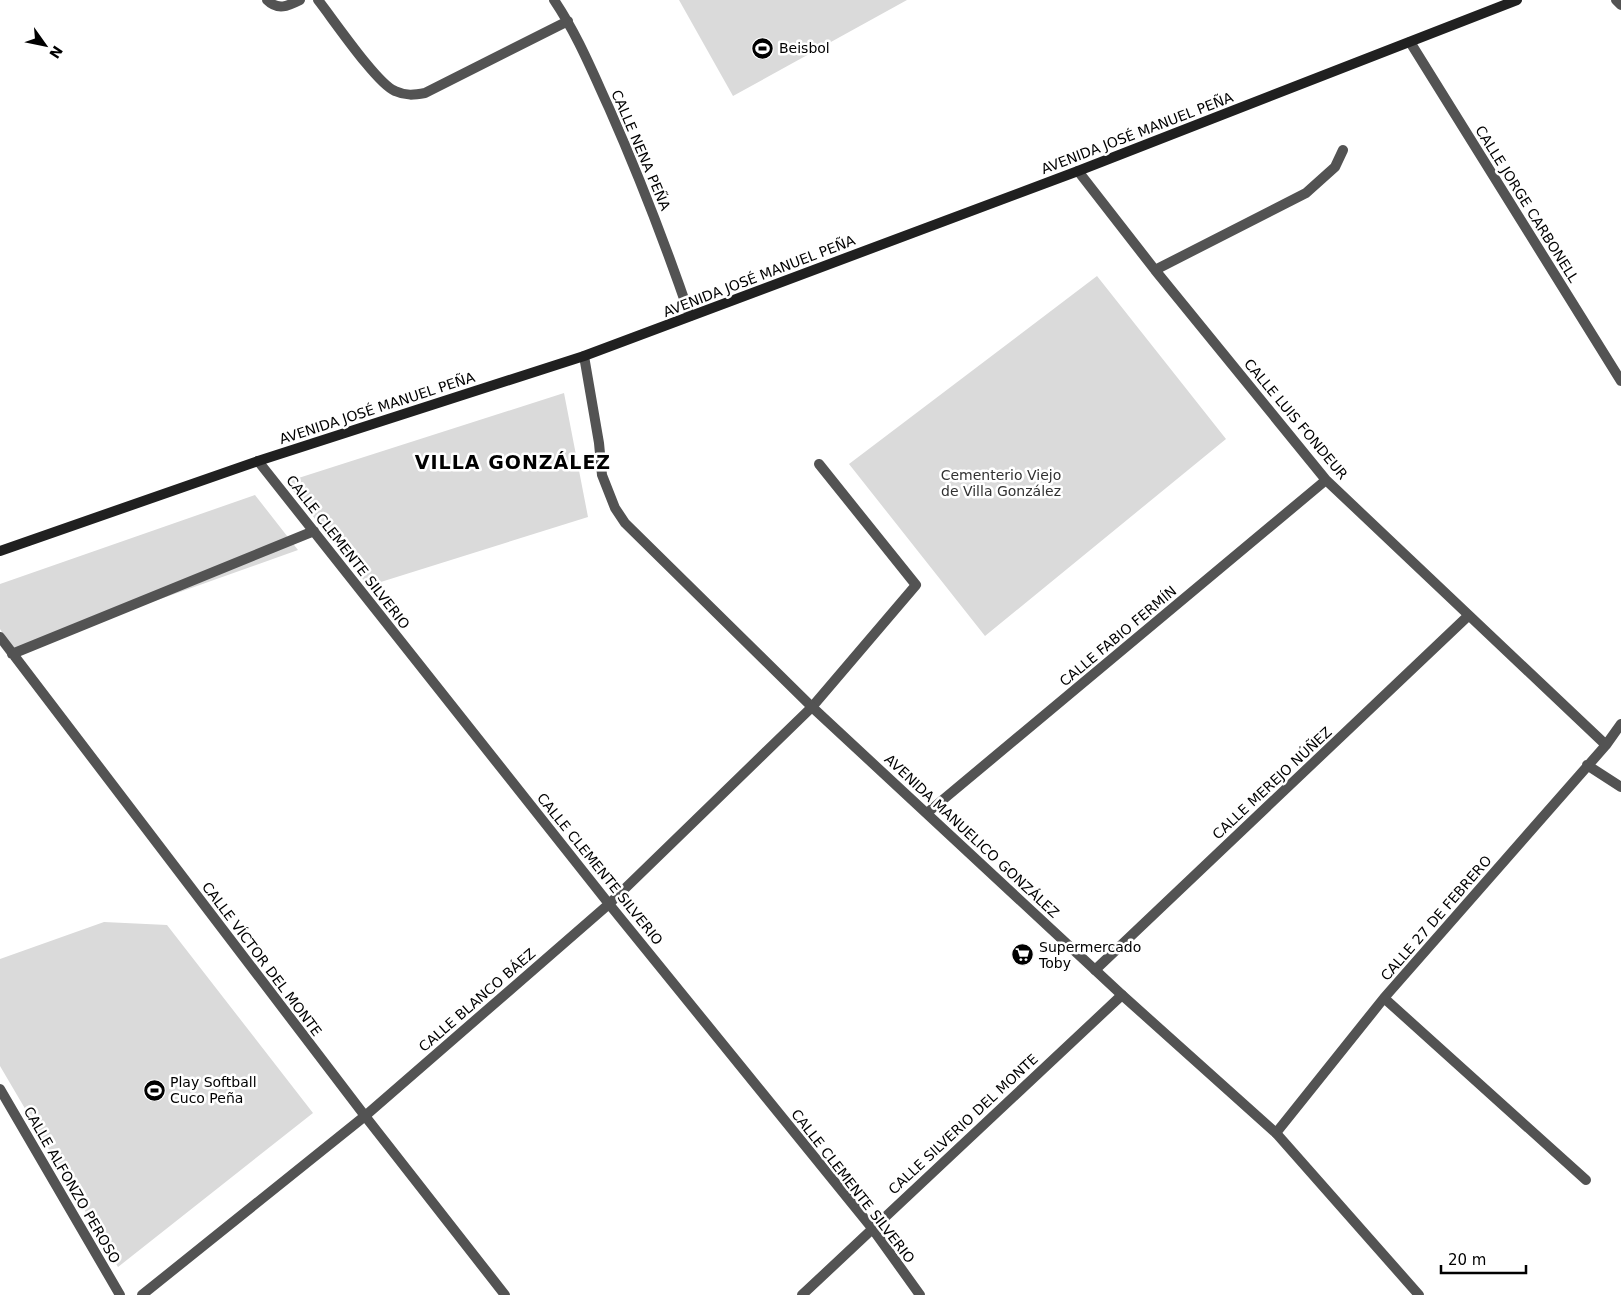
<svg xmlns="http://www.w3.org/2000/svg" width="1621" height="1295" viewBox="0 0 1621 1295" font-family="'DejaVu Sans',sans-serif">
<style>
.green{fill:#dadada}
.lines{fill:none;stroke-linecap:round;stroke-linejoin:round}
.service{stroke:#535353;stroke-width:10}
.minor{stroke:#535353;stroke-width:10}
.tertiary{stroke:#535353;stroke-width:10}
.secondary{stroke:#202020;stroke-width:10}
.labels{text-anchor:middle;stroke-width:5;stroke-linejoin:round;paint-order:stroke}
.poi-label{font-size:14px;fill:#000;stroke:#fff;text-anchor:start}
.street-label{font-size:14px;fill:#000;stroke:#fff}
.park-label{font-size:14px;fill:#313131;stroke:#fff}
.district-label{font-size:19px;font-weight:bold;letter-spacing:1px;fill:#000;stroke:#fff}
</style>
<rect width="100%" height="100%" fill="#fff"/>
<path class="green" d="M679 0H907L733 96Z
M1097 276 1226 439 985 636 849 464Z
M564 393 588 517 368 586 286 482Z
M255 495 298 550 14 651 0 629V584Z
M104 922 167 925 313 1113 118 1267 0 1066V959Z"/>
<g class="lines">
<path class="service" d="M812 707 916 585 819 464"/>
<path class="minor" d="M267 0C278 11 288 6 300 0
M318 0C333 19 377 84 395 91 406 96 414 95 425 93L568 21
M554 0C577 34 592 71 609 108 639 176 666 246 690 316
M1616 0 1621 5
M1410 42 1621 381
M1078 171 1155 270 1326 480 1606 745
M1155 270 1306 193 1335 167 1343 150
M258 461 609 904 872 1228 920 1295
M0 637 365 1116 505 1295
M12 654 314 531
M1587 765 1621 787
M927 813 1326 480
M1095 970 1468 616
M1384 998 1586 1180
M0 1089 120 1295
M1276 1133 1384 998 1606 745 1621 724
M142 1295 365 1116 609 904 812 707
M802 1295 1122 995"/>
<path class="tertiary" d="M584 356 599 443 602 475 615 508 625 523 812 707 1122 995 1276 1133 1419 1295"/>
<path class="secondary" d="M0 551 258 461 584 356 1078 171 1517 0"/>
</g>
<defs>
<symbol id="stadium-disc" viewBox="-11 -11 22 22"><circle r="9.5" fill="#000" stroke="#fff"/><path d="M0-5a6.5 5 0 1 0 0 10a6.5 5 0 1 0 0-10ZM-3.5-1.8h7v3.6h-7Z" fill="#fff"/></symbol>
<symbol id="supermarket-disc" viewBox="-11 -11 22 22"><circle r="9.5" fill="#000" stroke="#fff"/><path d="M-6-5.5h2.5l.6 2H6L4.5 2H-2.5L-4.4-4H-6ZM-1.5 3.2a1.3 1.3 0 1 0 .1 0ZM3 3.2a1.3 1.3 0 1 0 .1 0Z" fill="#fff"/></symbol>
</defs>
<g fill-rule="evenodd">
<use href="#stadium-disc" x="750" y="36" width="25" height="25"/>
<use href="#supermarket-disc" x="1010" y="942" width="25" height="25"/>
<use href="#stadium-disc" x="142" y="1078" width="25" height="25"/>
</g>
<g class="labels">
<g class="poi-label">
<text x="779" y="53">Beisbol</text>
<text x="1039" y="952">Supermercado<tspan x="1039" dy="16">Toby</tspan></text>
<text x="170" y="1087">Play Softball<tspan x="170" dy="16">Cuco Peña</tspan></text>
</g>
<g class="street-label">
<text transform="translate(1137 133) rotate(-21)" y="5">AVENIDA JOSÉ MANUEL PEÑA</text>
<text transform="translate(641 150) rotate(67)" y="5">CALLE NENA PEÑA</text>
<text transform="translate(1527 204) rotate(58)" y="5">CALLE JORGE CARBONELL</text>
<text transform="translate(759 276) rotate(-21)" y="5">AVENIDA JOSÉ MANUEL PEÑA</text>
<text transform="translate(377 408) rotate(-18)" y="5">AVENIDA JOSÉ MANUEL PEÑA</text>
<text transform="translate(1296 419) rotate(50)" y="5">CALLE LUIS FONDEUR</text>
<text transform="translate(348 552) rotate(52)" y="5">CALLE CLEMENTE SILVERIO</text>
<text transform="translate(1118 636) rotate(-40)" y="5">CALLE FABIO FERMÍN</text>
<text transform="translate(1272 783) rotate(-43)" y="5">CALLE MEREJO NÚÑEZ</text>
<text transform="translate(972 836) rotate(43)" y="5">AVENIDA MANUELICO GONZÁLEZ</text>
<text transform="translate(600 869) rotate(51)" y="5">CALLE CLEMENTE SILVERIO</text>
<text transform="translate(1436 918) rotate(-49)" y="5">CALLE 27 DE FEBRERO</text>
<text transform="translate(262 959) rotate(53)" y="5">CALLE VÍCTOR DEL MONTE</text>
<text transform="translate(477 1000) rotate(-41)" y="5">CALLE BLANCO BÁEZ</text>
<text transform="translate(963 1124) rotate(-43)" y="5">CALLE SILVERIO DEL MONTE</text>
<text transform="translate(72 1185) rotate(60)" y="5">CALLE ALFONZO PEROSO</text>
<text transform="translate(853 1186) rotate(52)" y="5">CALLE CLEMENTE SILVERIO</text>
</g>
<g class="park-label">
<text x="1001" y="480">Cementerio Viejo<tspan x="1001" dy="16">de Villa González</tspan></text>
</g>
<g class="district-label">
<text x="513" y="469">VILLA GONZÁLEZ</text>
</g>
</g>
<g transform="translate(45 45) rotate(123)" stroke="#ffffff" stroke-width="4" paint-order="stroke">
<path d="M0-4L9 19L0 12L-9 19Z" fill="#000000"/>
<text y="-8" font-size="14" font-weight="bold" text-anchor="middle" fill="#000000">N</text>
</g>
<path d="M1441 1265v8h85v-8" fill="none" stroke="#000000" stroke-width="2.5"/>
<text x="1448" y="1265" font-size="15" fill="#000000" stroke="#ffffff" stroke-width="4" paint-order="stroke">20 m</text>
</svg>
